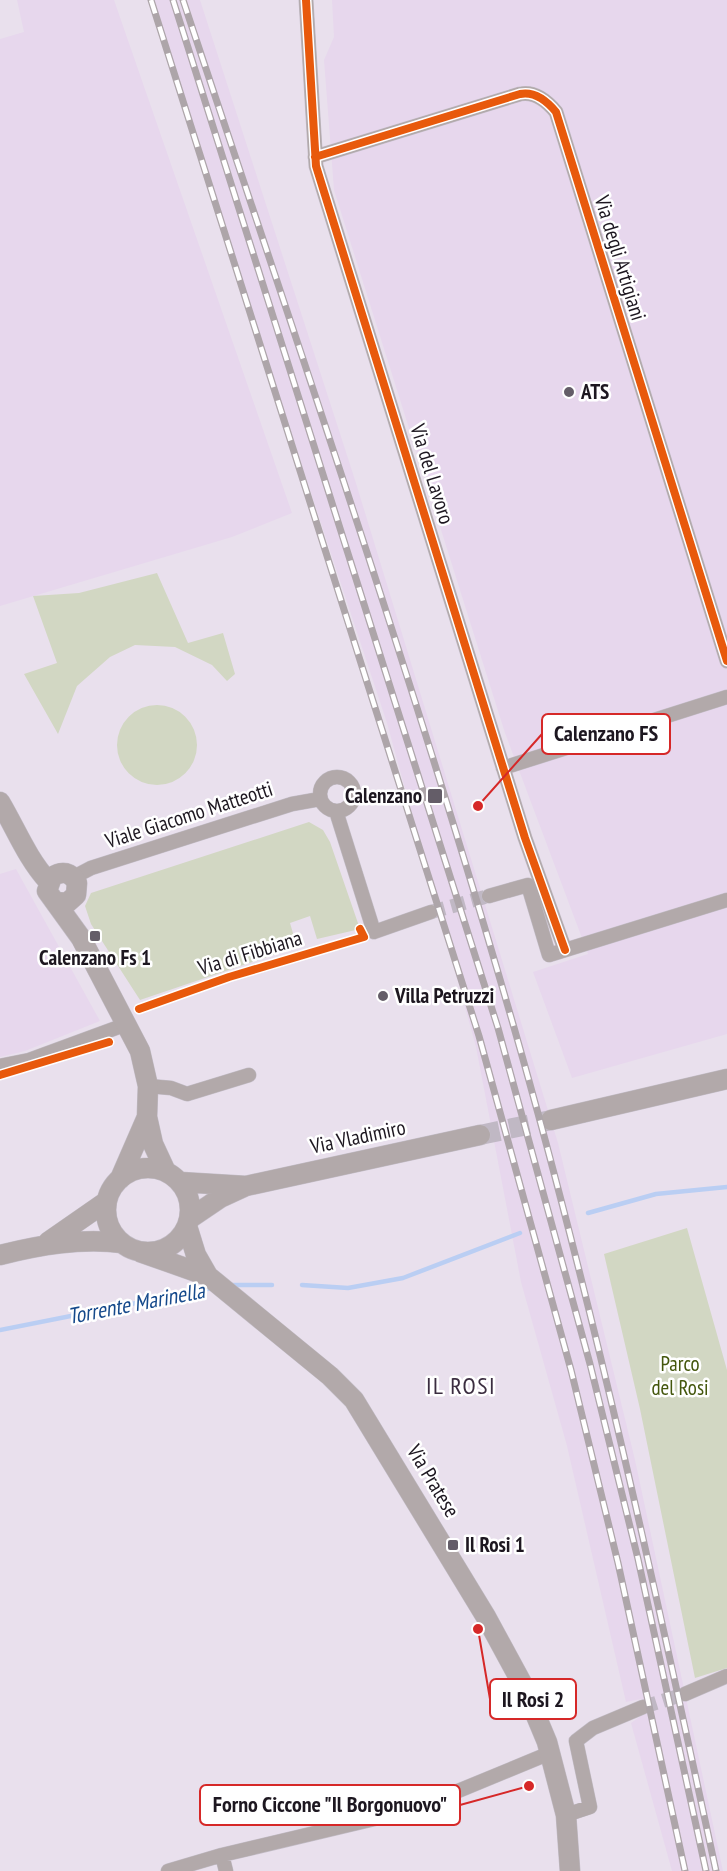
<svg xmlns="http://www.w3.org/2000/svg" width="727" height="1871" viewBox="0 0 727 1871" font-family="'PT Sans Narrow',sans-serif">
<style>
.built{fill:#e7d7ed}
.green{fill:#d2d7c3}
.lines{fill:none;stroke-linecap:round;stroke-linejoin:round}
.stream{stroke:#bacef3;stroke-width:4.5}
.minor-tunnel{stroke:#c0b8c4;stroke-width:14;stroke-dasharray:14 7;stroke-linecap:butt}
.secondary-tunnel{stroke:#c0b8c4;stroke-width:20;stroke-dasharray:20 10;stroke-linecap:butt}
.minor-casing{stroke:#c3bdc7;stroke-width:15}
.secondary-casing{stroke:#c3bdc7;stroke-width:21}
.minor{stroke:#b2a9aa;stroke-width:14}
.secondary{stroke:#b2a9aa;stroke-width:20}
.rail-casing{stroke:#ada5a9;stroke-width:7}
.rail{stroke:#fff;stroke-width:4.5;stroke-dasharray:14;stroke-linecap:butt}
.cycleway-casing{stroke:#fff;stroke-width:11}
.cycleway{stroke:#e8590c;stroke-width:8}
.poi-dot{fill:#645d68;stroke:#fff;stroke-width:2}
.labels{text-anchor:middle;stroke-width:5;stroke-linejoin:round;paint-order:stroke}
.street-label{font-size:21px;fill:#1d1720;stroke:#fff}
.poi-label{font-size:21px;font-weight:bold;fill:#1d1720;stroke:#fff;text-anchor:start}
.park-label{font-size:21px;fill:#44570d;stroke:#fff}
.water-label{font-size:22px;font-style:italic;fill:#15498b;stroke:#fff}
.quarter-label{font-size:24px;letter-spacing:1.5px;fill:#3b2d40;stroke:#fff}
.leader{fill:none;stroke:#d62828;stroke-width:2}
.callout-dot{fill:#d62828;stroke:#fff;stroke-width:2}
.callout{fill:#fff;stroke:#d62828;stroke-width:2}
.callout-label{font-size:22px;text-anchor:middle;font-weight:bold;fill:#1d1720}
</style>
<rect width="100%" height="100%" fill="#e9e0ed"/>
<path class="built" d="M17 0H114L292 513 232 537 0 606V39L24 32Z
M148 0H200L355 480 558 1143 635 1460 723 1871H672L631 1723 644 1714 643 1707 641 1699 626 1702 567 1446 521 1282 476 1047 387 723Z
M332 0H727V1034L572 1078 533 972 588 954 505 733 334 190 324 60 334 37Z
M16 869 100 1021 25 1051 0 1057V874Z"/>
<path class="green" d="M157 573 188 643 223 633 235 674 227 681 212 665 175 647 135 645 110 657 77 686 58 734 24 674 57 663 33 596 79 593Z
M117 745a40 40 0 1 1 80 0a40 40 0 1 1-80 0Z
M309 822 323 830 330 842 360 929 317 939 310 916 290 923 297 947 140 1000 91 924 85 906 91 893Z
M687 1228 727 1370V1668L695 1678 640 1409 604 1254Z"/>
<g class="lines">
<path class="stream" d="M588 1213 656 1194 727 1187
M229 1285H272
M302 1285 348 1288 403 1278 520 1233
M0 1330 212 1288"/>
<path class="minor-tunnel" d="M431 912 489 896
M643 1707 685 1694"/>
<path class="secondary-tunnel" d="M480 1135 551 1120"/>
<defs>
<path id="minor" d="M306 0 316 166 525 838 565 950
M315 157 520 94C535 91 547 101 556 112L727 661
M503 768 727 697
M320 794a17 17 0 1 1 34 0a17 17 0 1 1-34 0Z
M336 811 374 932 431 912
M74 877 91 868 292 804 320 799
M489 896 528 885 549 955 727 900
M0 1066 29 1060 127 1024
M148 1086 171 1088 187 1094 249 1075
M685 1694 727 1676
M566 1815 590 1807 576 1741 593 1728 643 1707
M222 1855 226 1871
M168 1871 222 1855 412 1810 550 1753"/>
<path id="secondary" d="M0 802C16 829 27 858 48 881
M57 902 67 903 76 895 77 883C71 872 62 870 52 877L47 891 81 938 140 1051 148 1086 147 1117 153 1144 166 1172
M551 1120 727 1079
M106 1210a42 42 0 1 1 84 0a42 42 0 1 1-84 0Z
M120 1179 147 1117
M180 1182 246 1186
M189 1219 220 1198 246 1186 480 1135
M187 1226 196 1255 208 1276
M48 1242 107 1201
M140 1252 208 1276 330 1376 354 1400 486 1617 524 1687 547 1742 566 1815 570 1871
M0 1255C40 1245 80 1238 122 1243"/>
</defs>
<use href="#minor" class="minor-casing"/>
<use href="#secondary" class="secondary-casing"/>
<use href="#minor" class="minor"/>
<use href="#secondary" class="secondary"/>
<defs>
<path id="rail" d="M151 0 479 1036 571 1370 618 1563 685 1871
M173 0 498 1028 590 1364 638 1559 706 1871
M183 0C296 340 414 680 513 1024 593 1303 655 1587 716 1871"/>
</defs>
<use href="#rail" class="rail-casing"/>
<use href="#rail" class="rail"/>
<defs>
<path id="cycleway" d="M306 0 316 166 525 838 565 950
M315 157 520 94C535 91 547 101 556 112L727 661
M139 1009 229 977 364 937 360 929
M0 1075 109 1042"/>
</defs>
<use href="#cycleway" class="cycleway-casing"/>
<use href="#cycleway" class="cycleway"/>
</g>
<g class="poi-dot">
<circle cx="569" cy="392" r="6"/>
<rect x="427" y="788" width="16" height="16" rx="3"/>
<rect x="89" y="930" width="12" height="12" rx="3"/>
<circle cx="383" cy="996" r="6"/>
<rect x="447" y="1539" width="12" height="12" rx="3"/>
</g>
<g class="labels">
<g class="street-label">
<text transform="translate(620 258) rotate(73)" y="7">Via degli Artigiani</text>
<text transform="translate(432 474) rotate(73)" y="7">Via del Lavoro</text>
<text transform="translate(189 815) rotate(-18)" y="7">Viale Giacomo Matteotti</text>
<text transform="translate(250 953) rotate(-17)" y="7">Via di Fibbiana</text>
<text transform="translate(358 1137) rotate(-12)" y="7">Via Vladimiro</text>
<text transform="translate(433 1481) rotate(59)" y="7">Via Pratese</text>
</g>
<g class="poi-label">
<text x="581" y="399">ATS</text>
<text x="422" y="803" text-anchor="end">Calenzano</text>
<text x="95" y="965" text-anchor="middle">Calenzano Fs 1</text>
<text x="395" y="1003">Villa Petruzzi</text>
<text x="465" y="1552">Il Rosi 1</text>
</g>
<g class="park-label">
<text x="680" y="1371">Parco<tspan x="680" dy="24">del Rosi</tspan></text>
</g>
<g class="water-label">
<text transform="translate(136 1303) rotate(-11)" y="8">Torrente Marinella</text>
</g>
<g class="quarter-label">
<text x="461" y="1394">IL ROSI</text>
</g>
</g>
<path class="leader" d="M478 806L542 734M478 1629L490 1699M529 1786L460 1805"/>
<g class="callout-dot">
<circle cx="478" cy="806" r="6"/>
<circle cx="478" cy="1629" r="6"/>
<circle cx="529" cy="1786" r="6"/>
</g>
<g class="callout">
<rect x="542" y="714" width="128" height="40" rx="6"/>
<rect x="490" y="1679" width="86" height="40" rx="6"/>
<rect x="200" y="1785" width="260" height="40" rx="6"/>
</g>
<g class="callout-label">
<text x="606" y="741">Calenzano FS</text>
<text x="533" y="1707">Il Rosi 2</text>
<text x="330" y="1812">Forno Ciccone "Il Borgonuovo"</text>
</g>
</svg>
